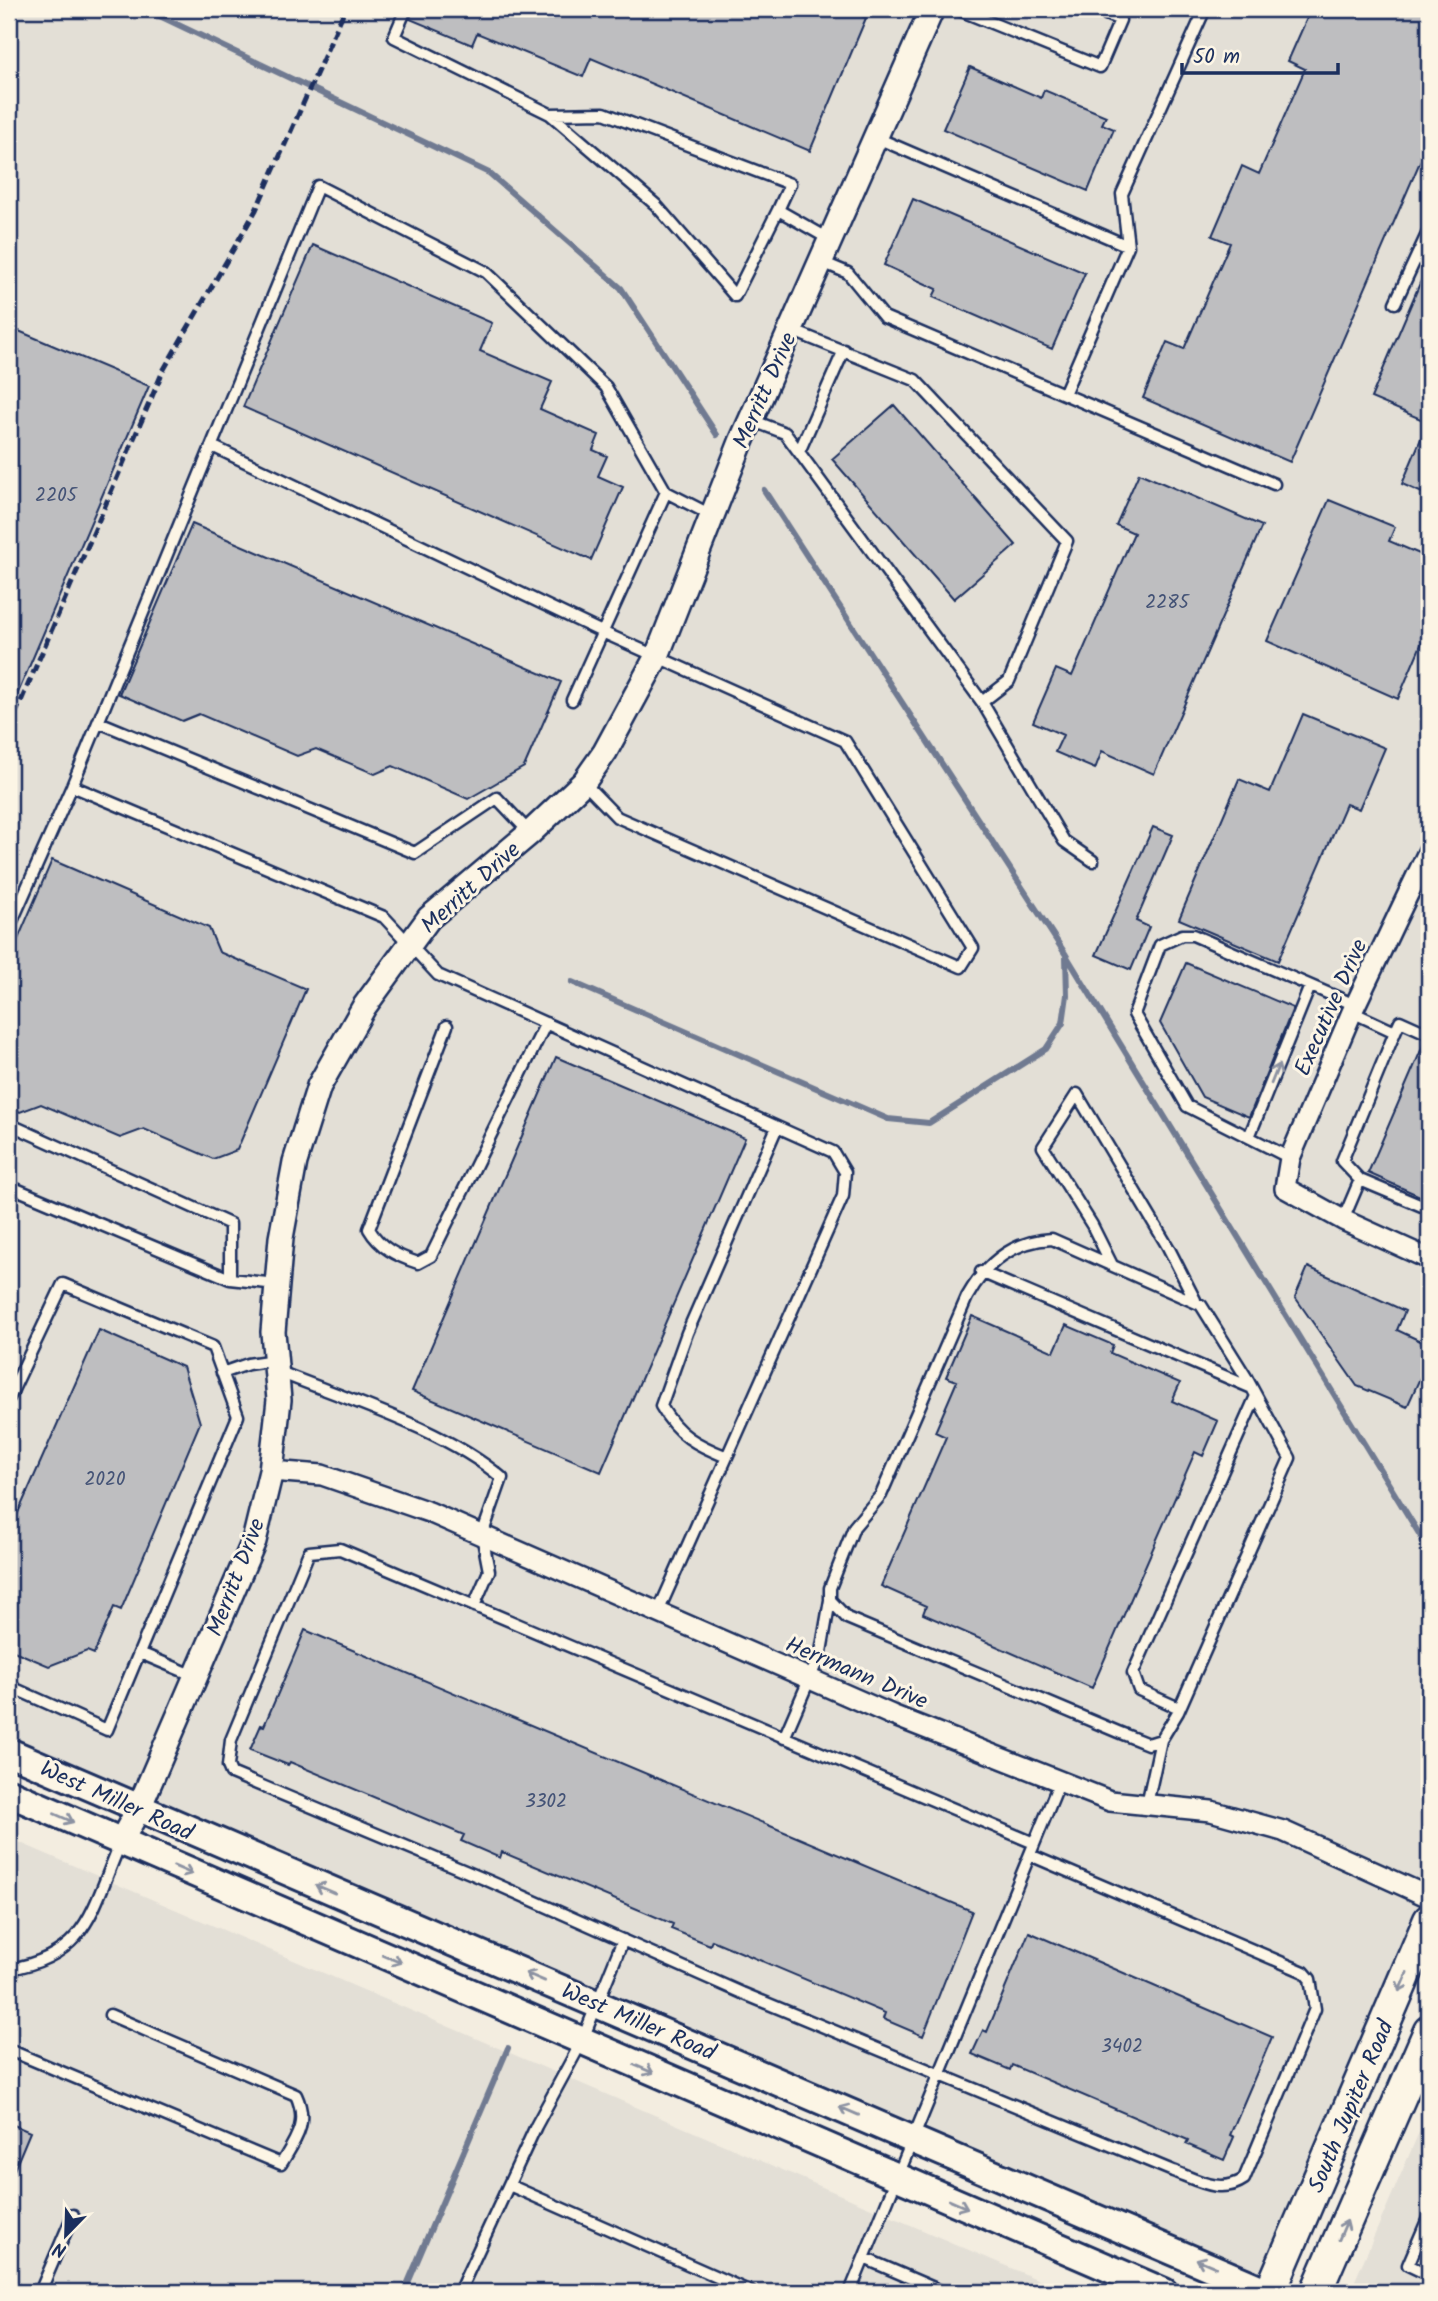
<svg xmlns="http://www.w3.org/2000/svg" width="1438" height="2301" viewBox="0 0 1438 2301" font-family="Kalam,sans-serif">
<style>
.built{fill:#e3dfd6}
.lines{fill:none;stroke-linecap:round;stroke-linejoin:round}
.stream{stroke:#707a91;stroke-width:6}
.building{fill:#bebec0;stroke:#1b2f5e;stroke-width:2}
.service-casing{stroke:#1b2f5e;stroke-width:15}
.minor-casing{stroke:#1b2f5e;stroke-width:24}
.tertiary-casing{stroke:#1b2f5e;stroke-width:28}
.secondary-casing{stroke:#1b2f5e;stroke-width:32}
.primary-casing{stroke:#1b2f5e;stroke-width:35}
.service{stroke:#fcf5e5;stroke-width:10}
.minor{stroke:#fcf5e5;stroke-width:19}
.tertiary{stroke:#fcf5e5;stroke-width:23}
.secondary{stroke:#fcf5e5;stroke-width:26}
.primary{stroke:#fcf5e5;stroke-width:30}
.rail{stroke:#1b2f5e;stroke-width:5;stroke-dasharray:10 5;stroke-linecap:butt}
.oneway{stroke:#8c92a2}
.labels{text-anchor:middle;stroke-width:6;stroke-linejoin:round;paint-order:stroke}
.number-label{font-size:19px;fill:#445376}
.street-label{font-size:23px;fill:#1b2f5e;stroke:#fcf5e5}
</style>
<rect width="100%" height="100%" fill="#f3ede0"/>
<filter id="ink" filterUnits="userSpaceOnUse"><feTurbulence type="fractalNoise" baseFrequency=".0143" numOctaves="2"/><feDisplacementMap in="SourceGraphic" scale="14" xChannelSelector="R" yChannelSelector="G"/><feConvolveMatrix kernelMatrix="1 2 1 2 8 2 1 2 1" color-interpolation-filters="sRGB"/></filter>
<g filter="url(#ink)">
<path class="built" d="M9 9H1429V1892L1263 2278 9 1740Z
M9 1838 1067 2292H9Z
M1429 2109V2292H1350Z"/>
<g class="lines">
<path class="stream" d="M145 9 489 173 621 288 717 435
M764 490 1066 955 1429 1550
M572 982 888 1119 929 1123 1046 1049 1063 1023 1067 995 1066 957
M404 2292 508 2048"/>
</g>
<path class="building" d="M413 9H845L866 18 810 151 591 58 583 77 477 33 472 45 410 19Z
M1311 9H1429V141L1290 462 1143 398 1167 342 1184 349 1230 243 1212 236 1242 166 1259 174 1305 69 1288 61Z
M970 67 1041 98 1044 90 1106 116 1102 124 1114 129 1088 191 943 129Z
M913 199 1085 273 1052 349 933 297 937 289 884 265Z
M313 245 492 323 480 351 552 382 540 409 599 435 593 450 607 456 598 476 623 487 591 560 243 407Z
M1429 262V496L1402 484 1428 422 1371 398Z
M14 329 149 386 9 714V341Z
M894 405 1016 545 954 599 832 459Z
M1139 473 1262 526 1154 774 1102 751 1095 769 1055 752 1063 735 1033 722 1056 669 1072 676 1134 533 1116 525Z
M1329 500 1395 527 1389 541 1429 558V626L1398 699 1267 641Z
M192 524 561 682 524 767 468 799 393 766 375 774 316 749 297 756 199 714 182 721 119 694Z
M1303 714 1385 748 1359 809 1346 804 1278 961 1179 919 1239 779 1270 792Z
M1153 827 1173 835 1136 921 1149 927 1131 970 1096 955Z
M52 860 209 928 219 952 306 989 237 1150 213 1159 144 1129 120 1138 41 1104 20 1112 9 1107V960Z
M1186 963 1293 1008 1249 1117 1202 1097 1160 1023Z
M1425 1041H1429V1200L1368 1173Z
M556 1057 745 1138 601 1472 412 1391Z
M1308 1267 1405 1311 1397 1330 1429 1345V1358L1407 1407 1357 1386 1295 1297Z
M972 1316 1054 1352 1066 1325 1113 1345 1110 1353 1180 1383 1172 1401 1218 1421 1203 1456 1195 1452 1092 1688 923 1614 926 1606 881 1586 946 1437 935 1432 957 1381 946 1377Z
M99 1330 183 1367 200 1423 121 1610 114 1607 94 1654 87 1651 49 1666 9 1649V1533Z
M305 1630 972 1911 923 2036 883 2019 885 2013 712 1940 710 1945 671 1929 673 1924 502 1852 500 1858 461 1841 464 1835 290 1762 288 1765 250 1750 261 1725 264 1726Z
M1029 1932 1272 2037 1230 2135 1234 2137 1224 2160 1186 2144 1188 2140 1012 2065 1010 2070 972 2054 983 2030 987 2032Z
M9 2123 30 2132 9 2182Z"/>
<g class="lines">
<defs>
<path id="service" d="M406 9 394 37 550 114 656 205 735 296 778 210 829 239
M957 9 1100 67 1120 20 1094 9
M550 114 604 113 790 184 778 210
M877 138 1128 246
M822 262 848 273 884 317 1274 484
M1395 303 1429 230
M791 330 915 380 1067 541 1009 681 982 702
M1064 394 1128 246 1122 194 1205 9
M751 420 785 433 982 702 1064 841 1093 861
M212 446 602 632 845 741 973 948 961 967 617 817 584 783
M799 452 844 350
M666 492 713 516
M99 722 415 853 497 798 530 833
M72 786 384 917 438 975 833 1152 845 1172 843 1196 658 1612
M9 928 72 786 318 186 486 272 606 387 666 492 572 700
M1352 1012 1395 1032 1342 1161 1360 1180 1429 1209
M447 1026 369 1229C380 1248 397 1256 418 1263L431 1256 546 1023
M1395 1032 1400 1021 1429 1034
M9 1124 230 1224V1279
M1249 1137 1310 986
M1290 1158 1187 1106 1134 1014 1160 945 1182 935H1193L1355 1005
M9 1186 230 1279 277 1284
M1343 1220 1360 1180
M1112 1265 1092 1225 1043 1147 1077 1094 1168 1247 1195 1300
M981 1272 1252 1388
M9 1322 12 1323
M277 1371C348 1400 445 1429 502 1478L482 1535 489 1571 474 1606
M222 1373 248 1364 275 1360
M9 1398 63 1284 213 1347 238 1416 107 1730 9 1686
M727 1457C697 1445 677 1435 661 1406L687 1333 777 1127
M140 1653 195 1676
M1179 1708 1139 1690 1133 1673 1256 1396
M784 1738 821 1652 830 1600
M1147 1804 1161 1740 1178 1712 1290 1458 1246 1377 1201 1305 1052 1239C1012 1241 986 1263 967 1297L881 1495 854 1527 830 1588V1600L847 1618 1118 1732 1148 1744 1161 1740
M1030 1855 1304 1972 1310 1979 1315 2009 1244 2179C1221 2195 1197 2180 1173 2171L742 1993 489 1881 231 1773 228 1766 231 1740 309 1552 340 1549 1034 1843
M9 1969C88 1956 92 1909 120 1844
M9 2050 281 2164C296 2139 309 2123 296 2095L110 2015
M509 2185 751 2292
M1429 2216 1408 2265 1429 2275
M864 2258 943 2292
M40 2292 73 2215
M459 2292 536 2126 582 2041 623 1940
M850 2292 1060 1781"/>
<path id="minor" d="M1429 850 1352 1012 1290 1158 1285 1188 1343 1220 1429 1259
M271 1471 322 1475 429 1512 892 1715 1110 1801 1211 1811 1283 1831 1429 1897"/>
<path id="tertiary" d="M120 1843 138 1810 254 1541 271 1471 279 1400 273 1332 281 1238 295 1162 319 1086 364 1007 429 918 530 833 584 782 605 752 657 656 741 442 932 9"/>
<path id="secondary" d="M9 1752 1268 2292
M9 1793 1164 2292"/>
<path id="primary" d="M1270 2292 1429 1920
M1316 2292 1429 2031"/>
</defs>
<use href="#service" class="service-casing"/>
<use href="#minor" class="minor-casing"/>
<use href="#tertiary" class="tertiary-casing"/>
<use href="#secondary" class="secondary-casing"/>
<use href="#primary" class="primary-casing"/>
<use href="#service" class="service"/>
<use href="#minor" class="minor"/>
<use href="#tertiary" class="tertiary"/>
<use href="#secondary" class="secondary"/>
<use href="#primary" class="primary"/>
<path class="rail" d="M9 729 163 371 256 210 345 9"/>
</g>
<defs><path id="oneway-shaft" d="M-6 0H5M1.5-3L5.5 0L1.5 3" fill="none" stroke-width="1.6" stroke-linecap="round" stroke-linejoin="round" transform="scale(1.75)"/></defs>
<g class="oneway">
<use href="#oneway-shaft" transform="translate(1275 1074) rotate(-68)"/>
<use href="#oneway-shaft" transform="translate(64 1818) rotate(24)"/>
<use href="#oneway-shaft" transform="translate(183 1870) rotate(23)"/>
<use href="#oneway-shaft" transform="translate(325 1889) rotate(-157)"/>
<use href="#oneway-shaft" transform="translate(392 1959) rotate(23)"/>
<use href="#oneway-shaft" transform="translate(535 1977) rotate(-157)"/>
<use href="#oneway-shaft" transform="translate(1403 1982) rotate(113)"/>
<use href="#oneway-shaft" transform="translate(644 2069) rotate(23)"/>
<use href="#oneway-shaft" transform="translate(849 2111) rotate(-157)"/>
<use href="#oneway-shaft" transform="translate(958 2204) rotate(23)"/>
<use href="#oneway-shaft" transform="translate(1343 2230) rotate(-67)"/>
<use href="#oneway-shaft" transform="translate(1206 2263) rotate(-157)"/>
</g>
</g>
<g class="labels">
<g class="number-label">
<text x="56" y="501">2205</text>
<text x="1167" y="608">2285</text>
<text x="105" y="1485">2020</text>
<text x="546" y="1807">3302</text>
<text x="1122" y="2052">3402</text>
</g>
<g class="street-label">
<text transform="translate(764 390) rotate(-66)" y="8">Merritt Drive</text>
<text transform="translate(470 887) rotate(-42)" y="8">Merritt Drive</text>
<text transform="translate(1330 1007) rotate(-66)" y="8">Executive Drive</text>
<text transform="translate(235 1577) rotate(-69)" y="8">Merritt Drive</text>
<text transform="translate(857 1672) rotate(23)" y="8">Herrmann Drive</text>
<text transform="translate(117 1800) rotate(24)" y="8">West Miller Road</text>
<text transform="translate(639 2021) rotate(23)" y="8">West Miller Road</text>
<text transform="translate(1350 2106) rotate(-67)" y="8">South Jupiter Road</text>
</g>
</g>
<rect width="1438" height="2301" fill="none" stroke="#fcf5e5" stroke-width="35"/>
<rect x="18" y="18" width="1403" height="2266" fill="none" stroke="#1b2f5e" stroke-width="2.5" filter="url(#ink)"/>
<g transform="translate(66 2235) rotate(203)" stroke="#fcf5e5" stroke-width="5" paint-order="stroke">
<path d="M0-5L12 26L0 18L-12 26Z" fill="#1b2f5e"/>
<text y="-10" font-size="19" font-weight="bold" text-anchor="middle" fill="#1b2f5e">N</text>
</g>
<path d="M1182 63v10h156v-10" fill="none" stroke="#1b2f5e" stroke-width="3.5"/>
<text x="1193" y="63" font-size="21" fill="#1b2f5e" stroke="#fcf5e5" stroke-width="5" paint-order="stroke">50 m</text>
</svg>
